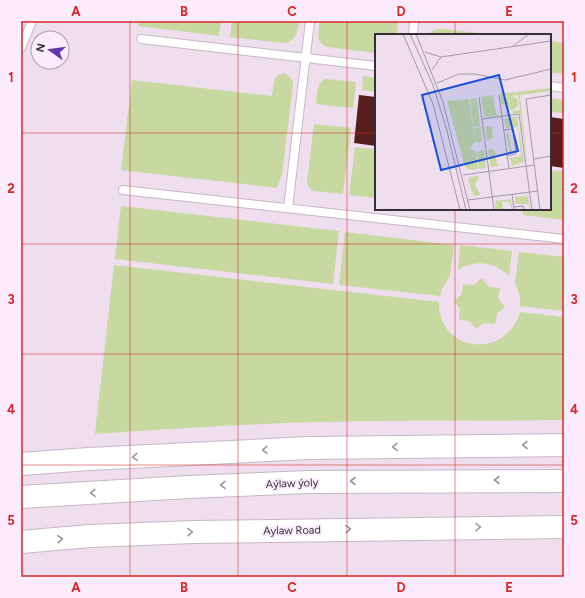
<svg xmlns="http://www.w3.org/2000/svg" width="585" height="598" viewBox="0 0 585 598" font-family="Figtree,sans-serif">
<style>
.green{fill:#c7d9a0}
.building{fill:#581e1e}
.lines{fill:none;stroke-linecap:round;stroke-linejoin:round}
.lane-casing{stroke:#c8b7c7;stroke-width:10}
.primary-casing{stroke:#c8b7c7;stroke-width:24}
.highway-casing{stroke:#c8b7c7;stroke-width:24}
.lane{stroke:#fff;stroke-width:8}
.primary{stroke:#fff;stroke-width:22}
.highway{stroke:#fff;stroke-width:22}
.oneway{stroke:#9a979a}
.grid{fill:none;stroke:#d62828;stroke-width:1;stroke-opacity:0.55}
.labels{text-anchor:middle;stroke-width:4;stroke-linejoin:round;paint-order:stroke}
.street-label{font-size:11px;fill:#352f35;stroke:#fcebfc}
.inset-road{fill:none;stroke:#a598a4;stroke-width:1}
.view{fill:#1d4ed8;fill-opacity:0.15;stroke:#1d4ed8;stroke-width:2}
.inset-edge{fill:none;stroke:#352f35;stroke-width:2}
.neatline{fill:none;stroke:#d62828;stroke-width:1.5}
.grid-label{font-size:13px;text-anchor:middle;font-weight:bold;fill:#d62828}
</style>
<rect width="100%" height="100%" fill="#efdeee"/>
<path class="green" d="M139 21H221L219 36 138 26Z
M232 21H266L280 23V21H299C298 31 296 42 284 43L230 37Z
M320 21H398L397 35H376V53L328 47C315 43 318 32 320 21Z
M437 29H443L497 35H429L431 32Z
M550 41 564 43V74L550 73Z
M284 73C290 76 292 78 293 84L282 175 277 188 121 170 132 80 272 96C274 86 272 75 284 73Z
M363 76 376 78V92L362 90Z
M325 79 356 82 353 108 316 104C317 94 316 84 325 79Z
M550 98 564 100V113L550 112Z
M314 124 351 128 343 194 313 191 308 186 307 182Z
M355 147 376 149V198L349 195Z
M550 170 564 171V220L523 215 524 209H550Z
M121 206 339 231 333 284 115 259Z
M345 232 454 245 450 276 443 287 440 296 339 285Z
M460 245 512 251 509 276C495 262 474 259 458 270Z
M519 252 564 257V311L520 306V296L515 283Z
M114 265 439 302C437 351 505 362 520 312L564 317V420C482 421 400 420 319 422 244 424 169 429 95 434Z
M482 278 489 287 500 288 498 298 505 307 497 314 495 324 484 323 476 329 469 321 459 320 460 309 454 301 462 294 463 284 474 285Z"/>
<path class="building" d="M359 95 376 97V146L354 143Z
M550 117 564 119V168L550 166Z"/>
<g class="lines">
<defs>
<path id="lane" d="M413 35 414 21
M141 39 376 66
M21 48 32 21
M550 86 564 88
M123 190 564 239
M288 208 310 21"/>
<path id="primary" d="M21 464 89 459 309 448 564 445"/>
<path id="highway" d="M21 497 188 487 308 482 564 481
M21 542 90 536 193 532 564 527"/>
</defs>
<use href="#lane" class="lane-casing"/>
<use href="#primary" class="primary-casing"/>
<use href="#highway" class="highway-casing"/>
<use href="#lane" class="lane"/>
<use href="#primary" class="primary"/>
<use href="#highway" class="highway"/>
</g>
<defs><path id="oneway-chevron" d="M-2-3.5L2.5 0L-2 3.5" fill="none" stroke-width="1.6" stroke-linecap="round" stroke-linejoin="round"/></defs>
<g class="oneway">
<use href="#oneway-chevron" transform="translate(525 445) rotate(179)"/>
<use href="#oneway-chevron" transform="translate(395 447) rotate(179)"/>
<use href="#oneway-chevron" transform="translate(265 450) rotate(177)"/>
<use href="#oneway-chevron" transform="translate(135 457) rotate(177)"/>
<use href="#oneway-chevron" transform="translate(497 480) rotate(180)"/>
<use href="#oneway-chevron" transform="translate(353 481) rotate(180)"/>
<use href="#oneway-chevron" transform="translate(223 485) rotate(178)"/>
<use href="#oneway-chevron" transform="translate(93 493) rotate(176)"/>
<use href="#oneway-chevron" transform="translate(478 527) rotate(-1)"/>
<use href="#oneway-chevron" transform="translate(348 529) rotate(-1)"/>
<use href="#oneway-chevron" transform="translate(190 532) rotate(-2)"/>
<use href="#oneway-chevron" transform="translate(60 539) rotate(-5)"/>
</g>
<path class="grid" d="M130 21V577M238 21V577M347 21V577M455 21V35M21 133H376M550 133H564M455 209V577M21 244H564M21 354H564M21 465H564"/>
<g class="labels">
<g class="street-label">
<text transform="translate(292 483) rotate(-2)" y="4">Aýlaw ýoly</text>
<text transform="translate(292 530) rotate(-1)" y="4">Aylaw Road</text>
</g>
</g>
<g transform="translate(375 34)">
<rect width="176" height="176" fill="#efdeee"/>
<path d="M176 54V57L145 61 152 131 145 79 138 80 137 77 145 76 143 61 129 63V70L127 71 125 60ZM118 61 121 79 124 82 109 83 106 63ZM129 69a7 7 0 1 1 14 0a7 7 0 1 1-14 0ZM102 64 105 92 98 93 95 65ZM94 65 100 108 95 114 101 118 103 135 95 136 90 133 72 67ZM142 82 149 128 137 132 135 124 146 122 143 93 131 94 129 85ZM117 92 118 104 112 107 110 93ZM106 93 107 108H100L99 94ZM133 98 137 117 135 120 131 100ZM116 115 120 117 122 130 125 132 116 133 113 116ZM109 116 111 134 104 135 102 118ZM104 142 100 152 106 161 99 162 93 146 95 143ZM153 162 155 176 153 170H140V163ZM136 165 137 176 134 167 127 168 128 176H121L120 167Z" fill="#c7d9a0"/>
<path class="inset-road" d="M28 0 58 70 85 176M35 0 58 51 72 97 91 176M41 0 68 68 95 176M138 12 154 0M50 18 66 23 176 7M57 36 66 23M62 49 84 40H100L130 46 176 35M124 61 134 135M104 63 119 176M107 85 144 80 157 176M129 96 138 95 141 120 132 122M159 125 176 122M88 141 160 131M137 160 139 176M93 166 163 157M139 173 148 172 149 176M165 176 151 65 176 61"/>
<path class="view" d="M124 41 143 117 66 136 47 61Z"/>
<rect width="176" height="176" class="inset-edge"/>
</g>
<rect width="585" height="598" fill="none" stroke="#fcebfc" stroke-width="44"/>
<g transform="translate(50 50) rotate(284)"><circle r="19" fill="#fcebfc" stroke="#aca0ac"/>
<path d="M0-3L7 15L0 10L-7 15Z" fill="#6035ad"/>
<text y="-6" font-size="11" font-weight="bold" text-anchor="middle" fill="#352f35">N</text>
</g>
<rect x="22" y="22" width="541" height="554" class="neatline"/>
<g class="grid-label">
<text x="76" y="16">A</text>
<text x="184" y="16">B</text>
<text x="292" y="16">C</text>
<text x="401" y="16">D</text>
<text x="509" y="16">E</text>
<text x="11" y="82">1</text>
<text x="574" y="82">1</text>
<text x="11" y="193">2</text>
<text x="574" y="193">2</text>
<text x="11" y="304">3</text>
<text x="574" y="304">3</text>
<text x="11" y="414">4</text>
<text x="574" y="414">4</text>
<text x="11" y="525">5</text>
<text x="574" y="525">5</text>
<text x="76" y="592">A</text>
<text x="184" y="592">B</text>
<text x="292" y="592">C</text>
<text x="401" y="592">D</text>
<text x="509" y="592">E</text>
</g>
</svg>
